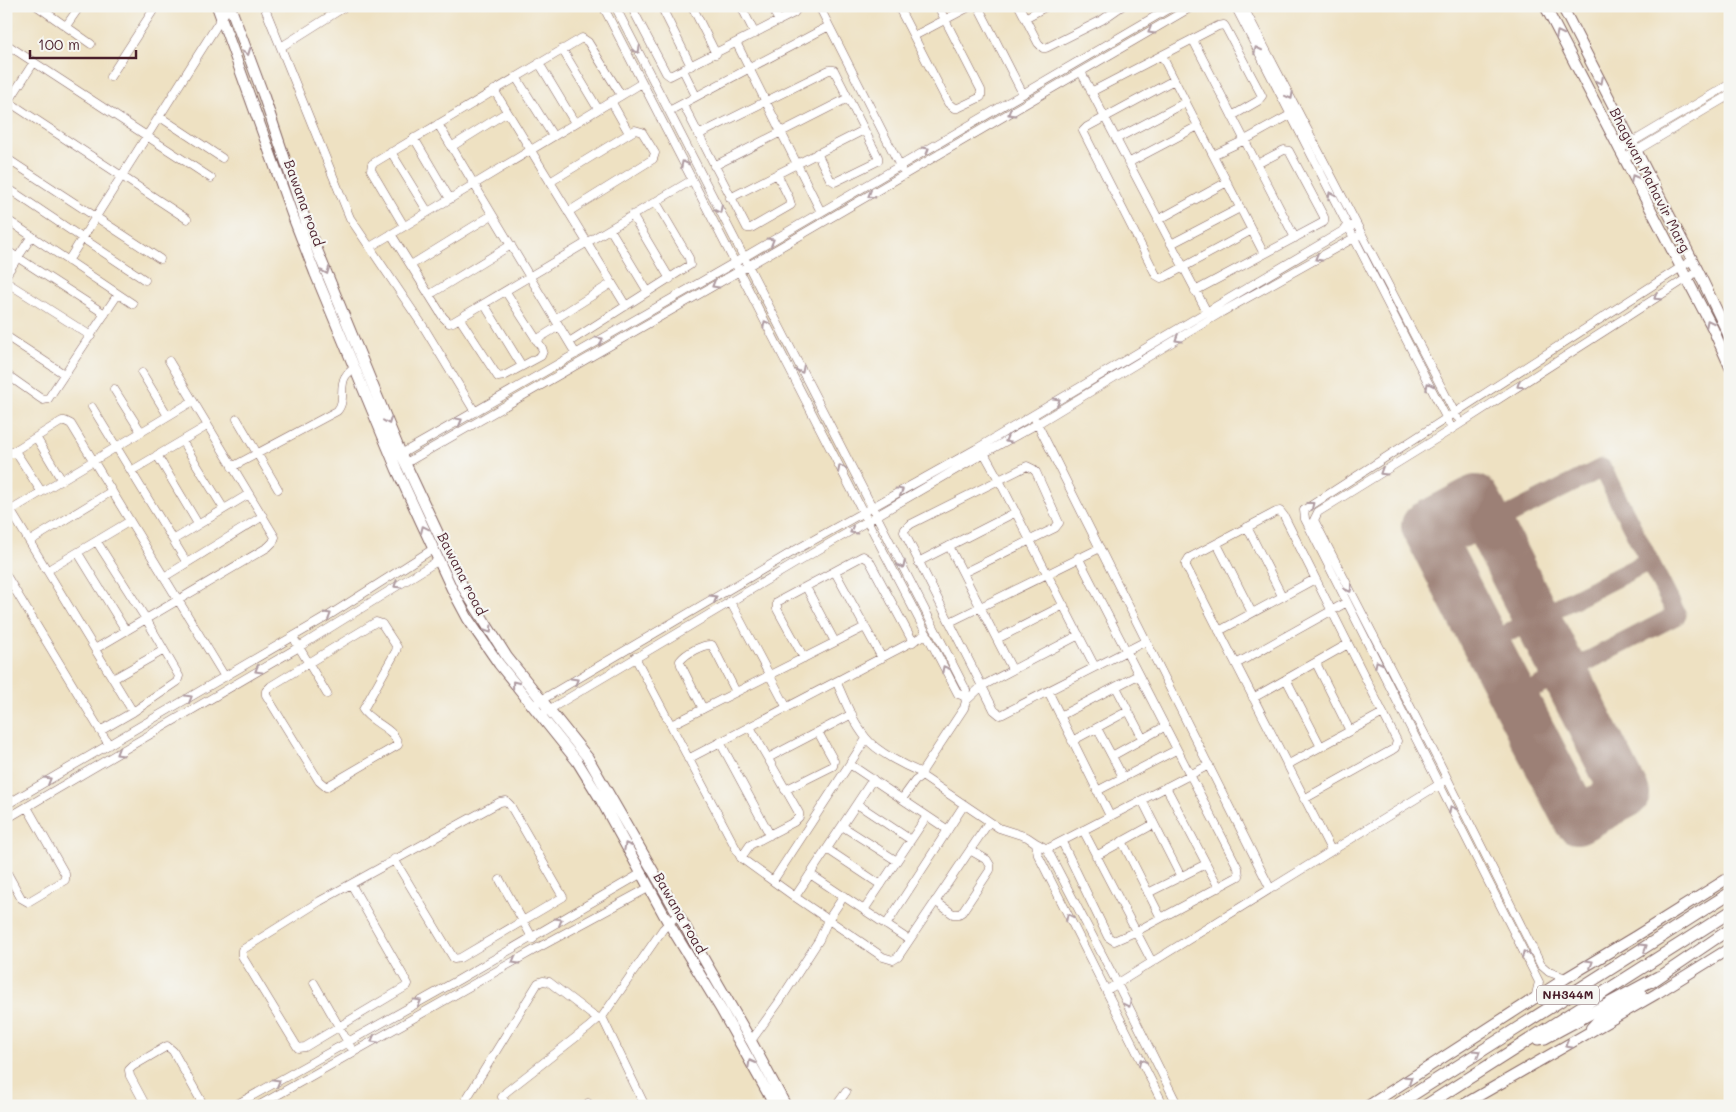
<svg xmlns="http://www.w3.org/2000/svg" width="1736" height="1112" viewBox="0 0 1736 1112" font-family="Mali,sans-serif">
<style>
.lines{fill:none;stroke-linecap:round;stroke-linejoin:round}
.taxiway{stroke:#9c8076;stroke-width:19}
.runway{stroke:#9c8076;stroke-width:48}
.minor-casing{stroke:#836360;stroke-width:9}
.major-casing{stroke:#836360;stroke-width:12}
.highway-casing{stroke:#836360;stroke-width:13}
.minor{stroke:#fff;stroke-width:8}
.major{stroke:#fff;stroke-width:10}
.highway{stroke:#fff;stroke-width:11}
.oneway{stroke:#ae9aa0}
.labels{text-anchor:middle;stroke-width:4.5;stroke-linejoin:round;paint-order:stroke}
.shield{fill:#f6f6f2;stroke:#7e6067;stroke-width:1}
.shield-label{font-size:12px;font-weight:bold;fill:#4a1f2b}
.street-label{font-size:14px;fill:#4a1f2b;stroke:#f6f6f2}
</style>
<rect width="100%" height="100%" fill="#f6f6f2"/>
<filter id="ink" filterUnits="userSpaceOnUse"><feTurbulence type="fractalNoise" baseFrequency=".02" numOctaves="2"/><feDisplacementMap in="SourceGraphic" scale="10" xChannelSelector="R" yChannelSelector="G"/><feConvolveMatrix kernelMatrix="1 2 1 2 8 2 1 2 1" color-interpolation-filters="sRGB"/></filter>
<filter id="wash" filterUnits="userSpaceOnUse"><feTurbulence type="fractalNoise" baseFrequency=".0096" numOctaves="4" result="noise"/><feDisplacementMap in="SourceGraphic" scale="20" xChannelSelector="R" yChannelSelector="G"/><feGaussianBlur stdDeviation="1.12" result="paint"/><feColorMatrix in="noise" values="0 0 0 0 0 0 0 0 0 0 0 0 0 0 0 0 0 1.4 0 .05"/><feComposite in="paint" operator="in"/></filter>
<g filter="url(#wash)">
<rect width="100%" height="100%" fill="#eee1c2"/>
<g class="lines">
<path class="taxiway" d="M1464 538 1602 468 1677 615 1539 686
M1511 631 1649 561"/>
<path class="runway" d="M1476 499 1626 794 1577 820 1425 526Z"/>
</g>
</g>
<g filter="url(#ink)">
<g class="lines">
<defs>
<path id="minor" d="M37 6 91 44
M264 6 350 218 423 326 475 412
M603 6 868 522 958 694 964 696 966 690 615 6
M631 6 666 73 670 76 794 13 799 6
M661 6 691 66
M692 6 716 54
M741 6 755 34
M771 6 779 21
M819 6 901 168
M898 6 948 103 954 108H958L981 97V90L938 6
M978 6 1023 94
M1019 6 1038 43 1043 48H1046L1102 20 1122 6
M1235 6 1452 429
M1243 6 1457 417
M6 10 9 6
M1025 18 1047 6
M66 26 80 6
M914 36 971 6
M1193 40 1295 238
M6 44 211 178
M737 44 821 212
M281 47 346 6
M562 49 598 109
M1162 56 1264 254
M539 63 575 123
M683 70 696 96
M1081 72 1207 312
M110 77 156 6
M516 77 553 136
M1174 80 1087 127 1083 131 1156 275 1161 278 1165 277 1252 230
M494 90 626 306
M1091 92 1218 26 1224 25 1226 28 1262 96 1258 101 1232 116
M6 100 187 219
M611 101 629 133
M7 104 34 62
M683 104 747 228H751L791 205 789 198 777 174
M669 111 829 26
M160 117 222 158
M438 124 576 354
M698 135 829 70H834L878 157V161L835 182 830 179 817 153
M414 138 450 199
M1116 139 1186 102
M451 147 507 112
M1619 150 1730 84
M391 152 428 212
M1213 155 1245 140 1290 115
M6 158 160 259
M1624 158 1730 95
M1128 163 1198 126
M714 166 848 98
M550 182 635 130 642 132 655 153 653 159 568 212
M6 187 145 280
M730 198 864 130
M632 215 670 279
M6 219 133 304
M1158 220 1227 182
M404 226 371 170 372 164 582 38 588 42 621 95
M610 229 648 292
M391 234 443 317 449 323 453 322 692 180
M1171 244 1240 208
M370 247 642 83
M6 250 105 314
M68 261 229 6
M411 265 492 215
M6 275 32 236
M6 282 91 336
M1195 291 1324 222V217L1289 151 1284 150 1257 164
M429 295 511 245
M484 304 522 366
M460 319 498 377 504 376 541 356 543 351 542 348 506 292
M555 319 612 283
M6 336 64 374
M536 340 559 326
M569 342 690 265 689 258 656 202
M142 373 168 416
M6 374 40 398 43 400 48 399 118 294
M114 389 141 432
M92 407 187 563
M237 419 278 489
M1036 421 1270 888
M36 437 61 479
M182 441 224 509
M15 451 41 491
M984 453 999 480 1095 667
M401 454 734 263 1173 6
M157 455 198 524
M6 456 62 421H65L71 424 225 677
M406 463 748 266 1193 6
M232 467 337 411C346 402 339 387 345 377 347 373 351 371 354 368
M131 471 207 426
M6 503 133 712
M8 512 193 401
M1247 527 1282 596
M173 540 249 494
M30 541 112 491
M97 542 146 619 179 676 177 682 133 712 100 731
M1217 544 1252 613
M949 546 1012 669
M78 553 126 631
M918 562 1016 512
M48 570 130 521
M835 572 882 658
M963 573 1055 528 1059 523 1036 472 1033 469 1027 466 911 524 905 529 904 532 994 710 1000 715 1003 714 1146 641
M6 575 109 745
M164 577 263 516
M806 587 835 642
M730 601 787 708
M376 622 382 624 397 647 396 651 363 710C371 723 395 728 398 745L326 787 319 781 266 695V691L271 686Z
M950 622 1100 548
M1219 631 1315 579
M997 639 1064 605
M296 642 327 694
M95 649 268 547 273 542 275 537 169 361
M635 657 741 858 795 897 883 957 893 960 898 957 989 822
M804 658 777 609V602L863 556 869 560 913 642
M1316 663 1350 731
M1236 664 1347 602
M113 679 164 650
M1286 679 1321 747
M837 683C845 701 853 722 866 738 877 752 905 766 922 773
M1116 687 1143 739
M1048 691 1110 816
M964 696 966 701 964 708 923 770 922 776 999 828 1027 837 1036 843
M1253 698 1348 644
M966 701 982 686 1079 635
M538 702 794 551 976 449 1356 223
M703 709 681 665 680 661C686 653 703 644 712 645L736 692
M545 712 794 564 979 456 1037 424 1222 312 1361 234
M1060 716 1138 675
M671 725 865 627
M1097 728 1123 777
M1072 741 1128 711
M720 742 770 835
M1112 756 1164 727
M768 758 852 714
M688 759 927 634
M851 765 948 830
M1287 765 1383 713
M1166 787 1219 888
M785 790 833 766 834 761 818 732
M1097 791 1176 750
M902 799 915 781 922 776
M1304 799 1392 750 1395 748 1397 741 1284 516 1280 511 1276 512 1189 558 1186 563V566L1331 850
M1142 800 1181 877
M857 804 911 840
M6 805 328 616 433 549
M6 819 299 647 439 560
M842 826 897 861
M1083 830 1152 962
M1122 841 1161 918
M1062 842 1108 937 1114 941 1137 931 1239 876 1238 868 1078 557
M827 849 881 885
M1047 849 1209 765
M1096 856 1154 824
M741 858 750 845 794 822 799 817V813L750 727
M6 871 21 898 28 902 65 880V874L27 807
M810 874 909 940
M500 880 533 939
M773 881 866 739
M351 884 408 984 407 986 305 1047 298 1048 242 956V950L320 901 500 802 506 801 510 805 563 897 460 958 454 959 394 859
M1148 893 1206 864
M795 897 873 779
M935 901 953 914H959L962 912 990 870V865L987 860 970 850
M864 910 927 816
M886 925 964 805
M1566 978 1549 972 1541 965 1440 764 1314 520 1318 512 1452 429 1698 271
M314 983 350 1046
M1107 990 1443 782
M1535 999 1539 982 1305 519 1304 510 1692 260
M602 1017 645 1106
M751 1041 779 1002 819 940 828 920 844 896
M588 1103 589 1106
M146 1106 130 1076 129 1070 133 1066 167 1046 173 1051 204 1106
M234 1106 460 979 642 873
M258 1106 534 950 650 887
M462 1106 538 983 543 981 549 982 592 1015 599 1018 602 1017 663 929 677 915
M507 1106 502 1097 506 1092 589 1027 599 1018
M836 1106 846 1092
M1164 1106 1038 855 1036 843 1047 849 1117 983 1178 1106"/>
<path id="major" d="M217 6 292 214 315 273 397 470 452 589 468 619 499 664 577 761 601 800 668 922 722 1011 775 1106
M230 6 263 94 308 228 401 454 464 589 507 657 588 758 751 1041 786 1106
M1545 6 1713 329 1730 367
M1562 6 1698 271 1730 338
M1652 982 1730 929
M1591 1028 1602 1016 1641 992
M1368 1106 1566 978 1636 936 1730 877
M1461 1106 1656 994 1730 948"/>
<path id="highway" d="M1538 1039 1545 1038 1658 977
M1395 1106 1730 893
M1425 1106 1730 912"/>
</defs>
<use href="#minor" class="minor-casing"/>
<use href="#major" class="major-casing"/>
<use href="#highway" class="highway-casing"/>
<use href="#minor" class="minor"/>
<use href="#major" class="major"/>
<use href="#highway" class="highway"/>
</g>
<defs><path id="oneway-chevron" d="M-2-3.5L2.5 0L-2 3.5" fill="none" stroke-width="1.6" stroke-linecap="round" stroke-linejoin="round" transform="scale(1.25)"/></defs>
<g class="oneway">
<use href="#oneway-chevron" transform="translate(1151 31) rotate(150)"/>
<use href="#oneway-chevron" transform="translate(1559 34) rotate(-117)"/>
<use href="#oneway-chevron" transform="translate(637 50) rotate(63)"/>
<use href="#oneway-chevron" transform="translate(1257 50) rotate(-117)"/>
<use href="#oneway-chevron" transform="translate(247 52) rotate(69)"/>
<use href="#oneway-chevron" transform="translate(1600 81) rotate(63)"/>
<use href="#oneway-chevron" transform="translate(1290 96) rotate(62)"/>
<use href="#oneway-chevron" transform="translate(1011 113) rotate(150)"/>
<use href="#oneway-chevron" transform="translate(926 150) rotate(-30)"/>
<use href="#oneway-chevron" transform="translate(684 164) rotate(-117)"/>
<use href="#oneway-chevron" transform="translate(1634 178) rotate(-118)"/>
<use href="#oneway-chevron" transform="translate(871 195) rotate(150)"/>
<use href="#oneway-chevron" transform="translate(1331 195) rotate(-117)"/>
<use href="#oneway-chevron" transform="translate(719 210) rotate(63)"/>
<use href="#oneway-chevron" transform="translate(771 241) rotate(-30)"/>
<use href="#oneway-chevron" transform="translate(1318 258) rotate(150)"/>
<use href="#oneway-chevron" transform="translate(326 271) rotate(68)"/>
<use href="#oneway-chevron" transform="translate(715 285) rotate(150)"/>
<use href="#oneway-chevron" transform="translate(1657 297) rotate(147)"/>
<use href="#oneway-chevron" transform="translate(1709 323) rotate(-117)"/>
<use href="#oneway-chevron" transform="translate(766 324) rotate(-117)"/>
<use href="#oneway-chevron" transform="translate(1178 339) rotate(149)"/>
<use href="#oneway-chevron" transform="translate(600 340) rotate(-30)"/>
<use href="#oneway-chevron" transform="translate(801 370) rotate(63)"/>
<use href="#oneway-chevron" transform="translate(1520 385) rotate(147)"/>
<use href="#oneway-chevron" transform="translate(1429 386) rotate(-117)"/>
<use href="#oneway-chevron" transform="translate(1057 401) rotate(-31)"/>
<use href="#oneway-chevron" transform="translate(388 421) rotate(68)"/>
<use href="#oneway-chevron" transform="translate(459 421) rotate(-29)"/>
<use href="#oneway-chevron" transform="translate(1008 440) rotate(151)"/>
<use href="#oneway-chevron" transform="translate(841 468) rotate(-117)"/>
<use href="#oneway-chevron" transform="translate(1383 472) rotate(148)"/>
<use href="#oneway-chevron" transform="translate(900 491) rotate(-29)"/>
<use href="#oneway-chevron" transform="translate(1311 505) rotate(-38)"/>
<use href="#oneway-chevron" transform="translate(424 529) rotate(-115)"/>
<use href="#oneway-chevron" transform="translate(853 531) rotate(150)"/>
<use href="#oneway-chevron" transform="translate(902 565) rotate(63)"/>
<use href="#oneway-chevron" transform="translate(397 585) rotate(148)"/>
<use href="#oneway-chevron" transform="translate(1349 589) rotate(63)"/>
<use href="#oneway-chevron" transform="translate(714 598) rotate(-31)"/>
<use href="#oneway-chevron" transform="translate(328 615) rotate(-31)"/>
<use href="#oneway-chevron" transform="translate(489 630) rotate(57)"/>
<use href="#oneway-chevron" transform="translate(1378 664) rotate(-117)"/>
<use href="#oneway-chevron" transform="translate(945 669) rotate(-118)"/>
<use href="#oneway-chevron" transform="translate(258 670) rotate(150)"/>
<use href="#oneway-chevron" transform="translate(575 681) rotate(-30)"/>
<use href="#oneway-chevron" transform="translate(515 684) rotate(-129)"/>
<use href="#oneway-chevron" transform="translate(189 698) rotate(-30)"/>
<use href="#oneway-chevron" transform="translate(119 753) rotate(149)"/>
<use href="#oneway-chevron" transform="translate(48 780) rotate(-30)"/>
<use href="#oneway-chevron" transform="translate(1452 809) rotate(-117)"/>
<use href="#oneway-chevron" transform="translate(627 846) rotate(-119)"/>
<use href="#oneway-chevron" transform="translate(1069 917) rotate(-117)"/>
<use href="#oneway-chevron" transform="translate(559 921) rotate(-30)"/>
<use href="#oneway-chevron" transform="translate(1644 947) rotate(-32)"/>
<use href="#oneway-chevron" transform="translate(1525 954) rotate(-116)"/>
<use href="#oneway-chevron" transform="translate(515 961) rotate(150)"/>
<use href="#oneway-chevron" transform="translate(1590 963) rotate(-31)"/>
<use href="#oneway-chevron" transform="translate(418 1002) rotate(-29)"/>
<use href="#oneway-chevron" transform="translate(1128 1004) rotate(64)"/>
<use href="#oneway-chevron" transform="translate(374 1040) rotate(150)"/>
<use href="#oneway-chevron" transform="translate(1568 1045) rotate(150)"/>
<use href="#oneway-chevron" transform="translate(1477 1053) rotate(-32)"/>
<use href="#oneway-chevron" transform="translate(1142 1062) rotate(-116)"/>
<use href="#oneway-chevron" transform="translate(751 1063) rotate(-119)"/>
<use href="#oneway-chevron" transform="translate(1409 1079) rotate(-33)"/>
<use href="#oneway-chevron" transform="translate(277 1082) rotate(-30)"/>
</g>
</g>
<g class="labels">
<rect class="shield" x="1537" y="985.5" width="62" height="19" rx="4"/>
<g class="shield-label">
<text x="1568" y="999">NH344M</text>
</g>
<g class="street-label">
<text transform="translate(1650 180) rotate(63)" y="5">Bhagwan Mahavir Marg</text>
<text transform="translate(304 203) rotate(70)" y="5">Bawana road</text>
<text transform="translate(462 574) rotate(63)" y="5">Bawana road</text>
<text transform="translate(680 913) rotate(60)" y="5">Bawana road</text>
</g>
</g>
<rect width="1736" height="1112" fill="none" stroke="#f6f6f2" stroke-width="25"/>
<path d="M30 50v8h106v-8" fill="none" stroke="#4a1f2b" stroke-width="2.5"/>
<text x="38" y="50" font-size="15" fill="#4a1f2b" stroke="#f6f6f2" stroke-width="4" paint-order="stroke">100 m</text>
</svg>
